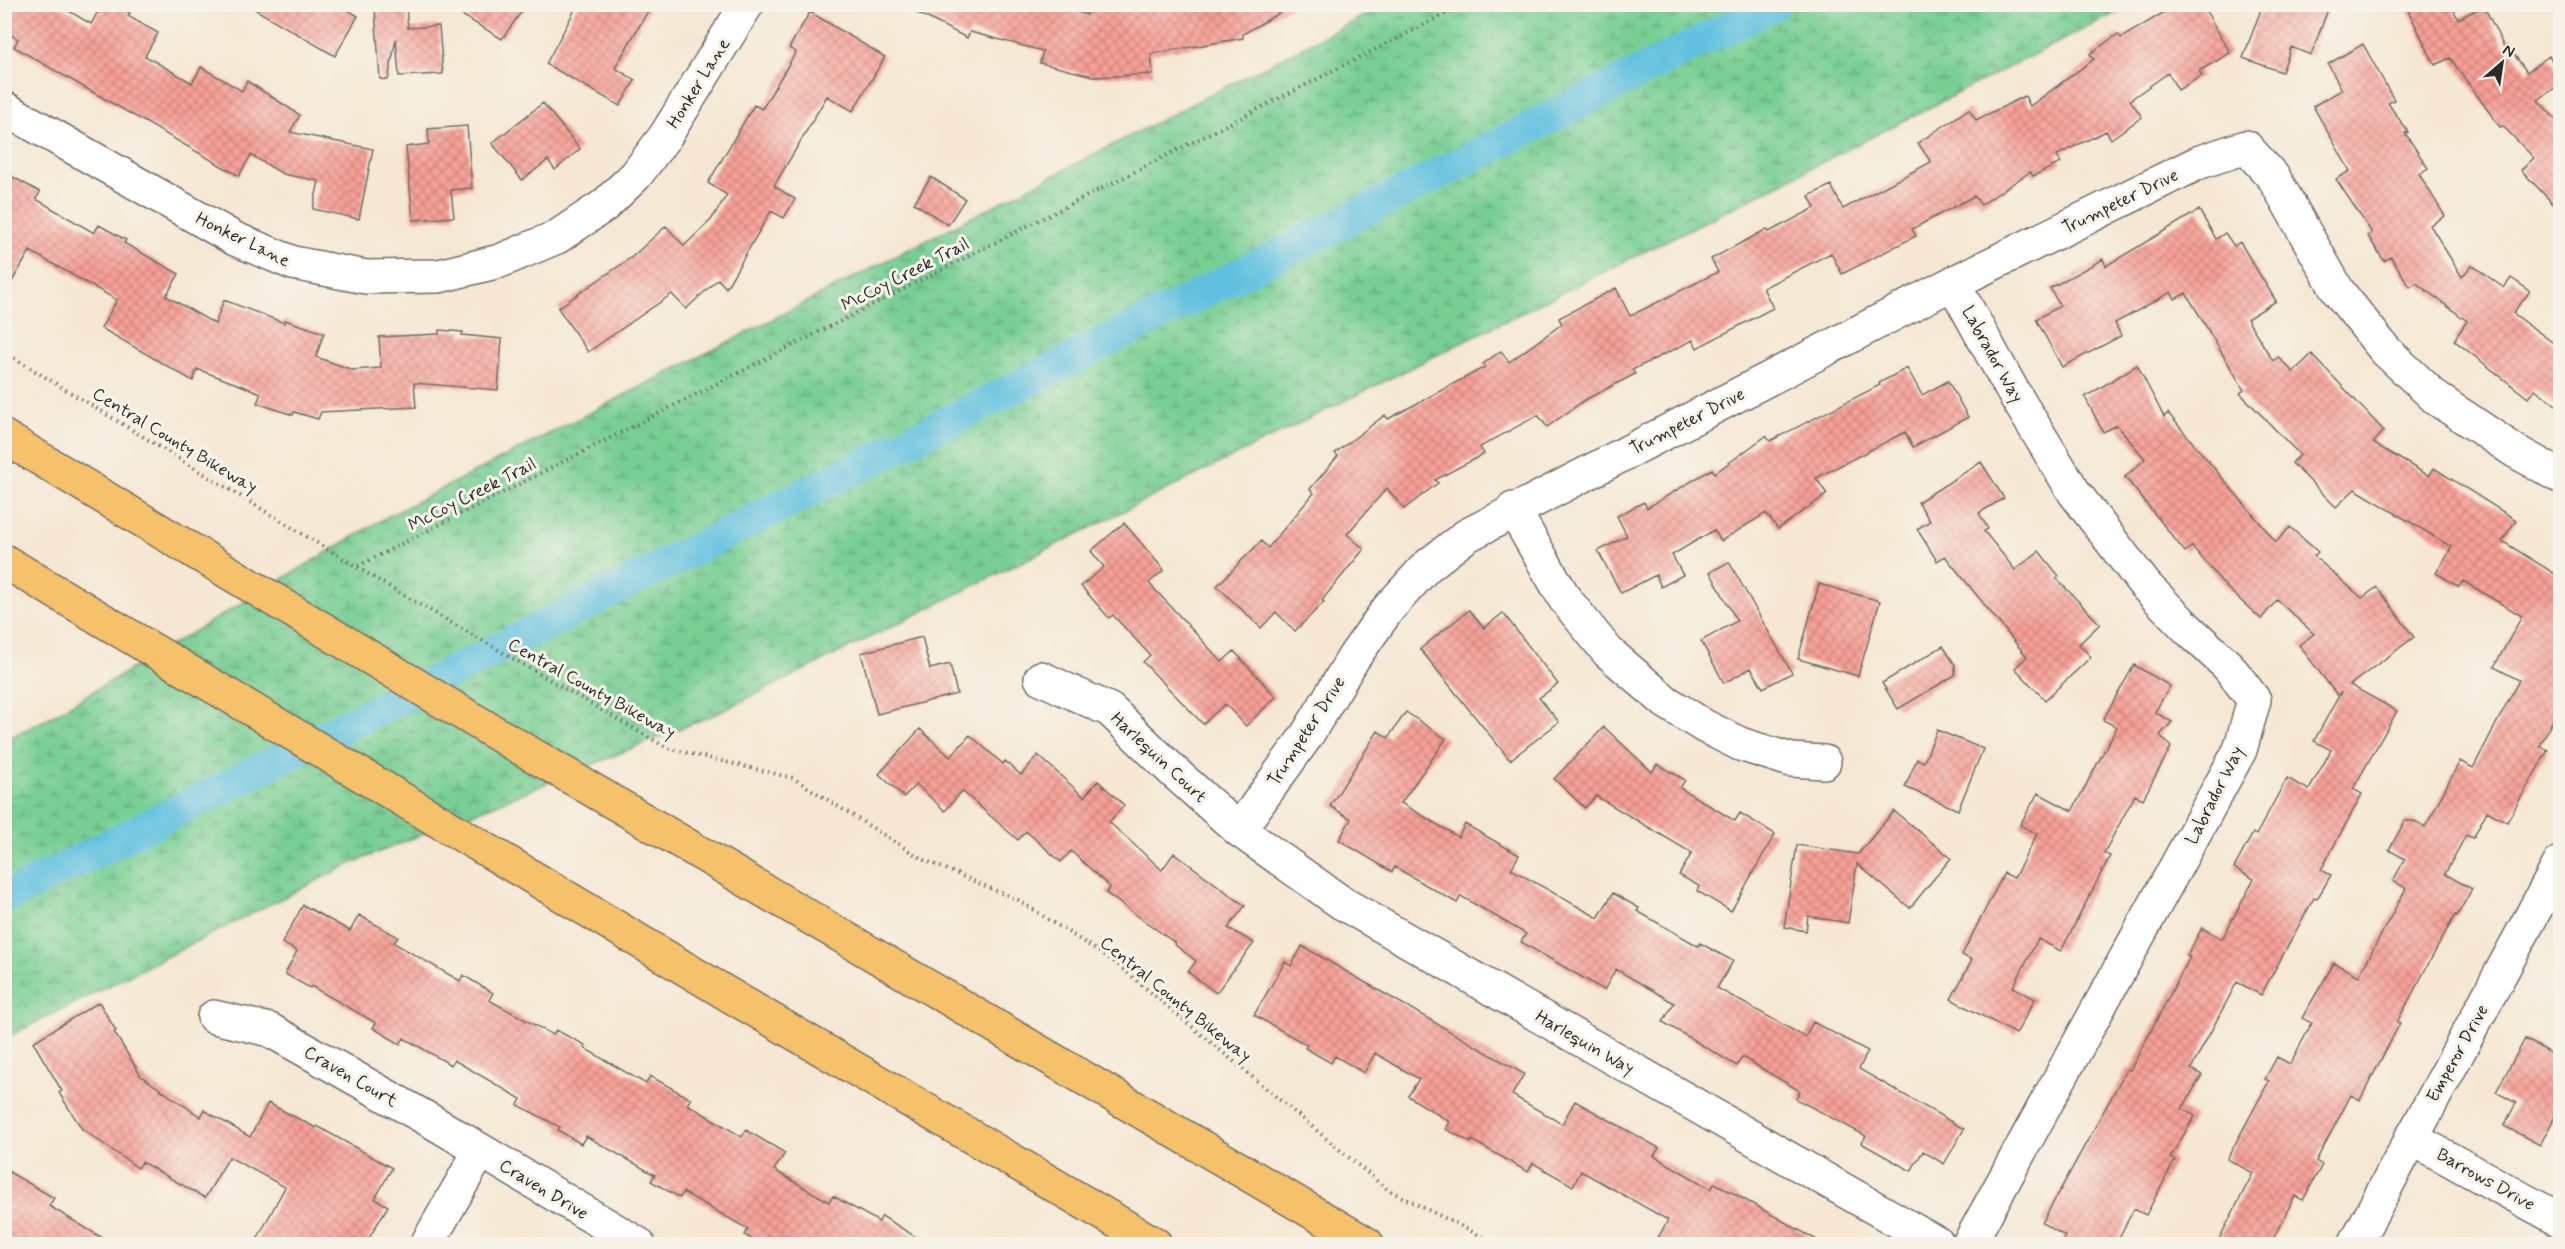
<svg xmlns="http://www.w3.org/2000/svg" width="2565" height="1249" viewBox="0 0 2565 1249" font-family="Mynerve,sans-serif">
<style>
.wetland{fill:url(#wetland-marsh);stroke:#527d60;stroke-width:1.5}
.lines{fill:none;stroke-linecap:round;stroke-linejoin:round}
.canal{stroke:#61c1df;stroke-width:32}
.building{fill:url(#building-cross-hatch)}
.minor-casing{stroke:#726d66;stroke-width:36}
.highway-casing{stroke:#726d66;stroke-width:36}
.path{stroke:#726d66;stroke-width:4;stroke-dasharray:1.5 4.5;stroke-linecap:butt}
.minor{stroke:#fff;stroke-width:33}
.highway{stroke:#f5c16b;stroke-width:33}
.labels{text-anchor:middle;stroke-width:6;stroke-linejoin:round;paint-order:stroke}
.street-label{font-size:18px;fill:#2b2b2b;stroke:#f7f3e8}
</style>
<defs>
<pattern id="wetland-marsh" width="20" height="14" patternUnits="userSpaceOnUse" patternTransform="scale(1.5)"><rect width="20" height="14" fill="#78cf94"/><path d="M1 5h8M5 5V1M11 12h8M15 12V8" fill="none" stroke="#63a879"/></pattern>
<pattern id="building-cross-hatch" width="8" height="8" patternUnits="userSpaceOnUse" patternTransform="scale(1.5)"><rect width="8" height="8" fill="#f8a198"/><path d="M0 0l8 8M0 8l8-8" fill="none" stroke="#c9837c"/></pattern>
</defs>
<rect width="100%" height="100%" fill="#f7f3e8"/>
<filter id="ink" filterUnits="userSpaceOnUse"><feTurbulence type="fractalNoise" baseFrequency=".0167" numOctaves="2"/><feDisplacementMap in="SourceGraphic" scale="12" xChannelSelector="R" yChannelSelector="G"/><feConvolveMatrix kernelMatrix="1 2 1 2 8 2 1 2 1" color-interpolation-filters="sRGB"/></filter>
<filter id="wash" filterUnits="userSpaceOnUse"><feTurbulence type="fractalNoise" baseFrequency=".008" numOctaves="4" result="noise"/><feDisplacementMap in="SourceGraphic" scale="24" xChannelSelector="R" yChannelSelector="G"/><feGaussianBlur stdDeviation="1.35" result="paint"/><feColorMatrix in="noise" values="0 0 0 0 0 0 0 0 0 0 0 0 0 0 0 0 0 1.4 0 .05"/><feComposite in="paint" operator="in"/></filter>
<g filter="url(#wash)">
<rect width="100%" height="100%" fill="#f5e7d3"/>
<path class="wetland" d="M1385 5H2131L1746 201 718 713 350 864 5 1038V740L47 719 385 518Z"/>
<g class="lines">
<path class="canal" d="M4 898 1775 4"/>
</g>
<g id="blocks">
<path class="building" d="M4 4H57L91 24 102 4H115L130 13 128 16 158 33 145 56 192 83 201 67 242 91 247 81 300 115 290 132 373 149 359 219 313 209 319 181 283 174 251 155 239 176 14 47 18 39 4 31Z
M246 4H338L358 16 335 56Z
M443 4H527L502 39Z
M578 4H652L615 68 635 80 620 106 546 64Z
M900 4H1049L1087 15V6L1113 4H1295L1243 34V38L1151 54 1153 74 1096 77 1040 63 1043 51 970 32 967 38Z
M2178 4H2202L2230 53 2199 71 2202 76 2178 90 2168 73 2130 100 2142 117 2111 139 2106 131 2057 155 2061 163 2033 176 2030 172 1981 205 1974 196 1912 229 1916 236 1842 274 1831 253 1763 288 1773 308 1697 348 1693 340 1632 370 1635 374 1585 400 1547 427 1538 415 1480 447 1484 454 1435 480 1438 483 1404 509 1387 488 1347 534 1364 549 1322 600 1324 602 1295 631 1276 612 1261 628 1217 586 1261 541 1268 548 1314 493 1310 489 1338 456 1335 453 1385 415 1388 419 1485 367 1483 364 1501 351 1509 362 1562 324 1559 318 1616 288 1630 316 1718 272 1711 259 1767 229 1769 232 1815 208 1809 196 1831 185 1843 209 1931 162 1918 143 1969 109 1976 120 2025 96 2030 106 2094 59 2090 54 2118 34 2121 38Z
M2263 4H2330L2311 55 2291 47 2282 72 2243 58Z
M2405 4H2451L2458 19 2484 6 2504 47 2507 45 2527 72 2549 56 2560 72V84L2538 100 2560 124V211L2521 170 2534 158 2503 126 2500 127 2450 58 2435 65Z
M406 7 408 28 439 26 443 74 399 76 396 39 388 80 380 79 375 8Z
M810 12 885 57 853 111 827 96 774 186 795 199 784 218 771 211 726 288 718 279 686 309 672 294 588 352 558 308 632 257 666 226 684 246 711 220 727 195 708 183 754 105 762 109 796 52 789 48Z
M2363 44 2394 100 2388 103 2408 132 2405 133 2428 168 2419 174 2445 216 2430 225 2462 277 2472 265 2504 288 2511 278 2530 291 2513 313 2560 348V408L2535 389 2528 398 2454 340 2467 321 2416 283 2410 287 2391 257 2384 261 2368 236 2372 233 2336 179 2350 171 2313 106 2342 90 2328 64Z
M543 103 580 149 555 170 548 160 522 180 492 143Z
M467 126 472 188 451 190 454 217 413 220 406 147 429 144 428 129Z
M4 172 40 192 36 199 94 233 99 225 126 240 124 243 179 274 166 296 215 324 224 300 284 323 285 320 324 333 316 357 353 370 381 368 379 337 439 334V330L463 332 462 335 502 339 498 390 414 383 416 407 321 412 318 419 294 412 293 415 257 403 261 393 197 369 193 381 101 328 117 300 30 251 4 295Z
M931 177 965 199 948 225 914 203Z
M2199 210 2216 239 2225 233 2234 246 2240 242 2276 301 2247 319 2273 361 2278 357 2293 372 2312 354 2384 431 2373 443 2429 476 2434 468 2516 520 2502 541 2560 577V705L2540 746 2548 750 2507 822 2487 811 2473 838 2466 835 2445 874 2472 889 2457 916 2455 915 2397 1022 2400 1023 2360 1100 2351 1095 2316 1161 2322 1165 2303 1200 2295 1196 2270 1245H2216L2253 1173 2227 1159 2269 1081 2265 1079 2277 1057 2290 1064 2312 1023 2302 1018 2334 963 2359 976 2406 888 2393 881 2405 859 2389 850 2405 821H2414L2425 827 2460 761 2473 768 2519 680 2494 667 2522 616 2463 581 2459 587 2436 573 2452 547 2355 489 2336 507 2292 463 2300 455 2240 393 2244 390 2186 293 2175 299 2171 292 2115 323 2121 336 2062 367 2036 319 2060 306 2050 288 2103 259 2106 266Z
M2137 365 2164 417 2168 413 2276 542 2290 527 2318 552 2314 556 2362 598 2377 587 2414 637 2350 685 2397 711 2353 789 2362 794 2321 870 2331 875 2317 899 2314 898 2261 995 2237 982 2191 1069 2202 1075 2182 1109 2195 1116 2170 1158 2175 1160 2146 1215 2134 1209 2115 1245H2060L2065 1236 2042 1223 2127 1069 2130 1070 2190 957 2187 956 2202 928 2222 939 2254 879 2234 868 2253 833 2256 835 2287 778 2309 790 2331 750 2314 741 2341 692 2337 695 2299 645 2314 634 2277 600 2261 619 2226 587 2192 546 2185 552 2125 477 2145 459 2117 425 2103 432 2085 397Z
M1907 368 1922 395 1948 381 1968 417 1913 447 1905 432 1816 478 1827 494 1778 529 1766 513 1721 541 1714 530 1672 555 1683 575 1661 587 1656 575 1621 593 1598 551 1627 536 1617 516 1644 502 1647 508 1712 469 1715 473 1766 436 1770 441 1880 385 1879 383Z
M1981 462 2004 498 1979 513 1988 529 1984 531 2015 570 2039 551 2059 576 2056 578 2100 624 2079 644 2091 657 2045 700 2015 668 2027 657 1945 556 1937 561 1917 529 1930 521 1918 502Z
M1124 523 1164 570 1149 583 1222 662 1234 651 1276 697 1246 726 1225 704 1203 724 1143 662 1150 655 1113 615 1109 618 1081 586 1104 567 1091 551Z
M1729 562 1792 673 1763 688 1751 668 1724 683 1701 641 1737 621 1710 572Z
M1819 584 1880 601 1858 676 1798 659Z
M1469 610 1484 628 1503 613 1558 684 1539 698 1559 722 1510 760 1420 649Z
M922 637 930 669 950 664 957 694 877 714 861 653Z
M1943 646 1955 665V675L1898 709 1882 683Z
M2134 665 2170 686 2155 712 2172 722 2160 735 2171 747 2143 799 2135 795 2104 853 2110 856 2061 951 2038 939 2013 987 2035 999 2016 1034 1951 999 1972 960 1962 955 2004 873 2014 878 2037 834 2020 825 2038 793 2072 811 2117 727 2103 720Z
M1406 712 1446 739 1401 803 1458 837 1465 824 1519 855 1511 869 1598 918 1613 893 1639 908 1637 911 1698 946 1700 943 1733 961 1717 988 1805 1037 1813 1022 1868 1051 1859 1069 1964 1129 1944 1164 1923 1151 1911 1171 1861 1143 1866 1136 1796 1099 1800 1091 1742 1057 1737 1066 1663 1022 1674 1003 1616 969 1604 990 1521 942 1526 934 1461 896 1457 903 1395 867 1392 872 1339 840 1351 819 1330 806 1378 731 1388 738Z
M1604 727 1652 772 1657 764 1685 780 1680 788 1735 821 1740 813 1775 834 1731 911 1697 891 1699 886 1679 875 1692 853 1596 796 1585 808 1554 779Z
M920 729 950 757 970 735 1003 764 1005 761 1021 775 1038 755 1084 797 1098 781 1124 805 1109 822 1162 870 1174 853 1245 906 1228 928 1254 943 1216 993 1188 972 1196 961 1174 944 1175 943 1106 893 1110 887 1071 851 1061 862 1026 831 1018 840 962 791 945 811 916 784 904 797 879 774Z
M1937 730 1983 749 1958 810 1905 787 1917 759 1924 762Z
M1894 811 1951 858 1910 908 1857 864 1848 923 1808 916 1806 931 1784 927 1797 845 1858 854Z
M303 905 350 931 359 915 398 937 394 943 460 981 463 975 493 993 489 1000 553 1035 556 1030 585 1045 584 1048 646 1084 650 1076 691 1099 687 1104 742 1137 746 1130 785 1153 774 1170 829 1202 833 1196 879 1222 882 1216 929 1245H761L745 1235 748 1229 683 1192 680 1198 651 1181 655 1175 586 1136 581 1144 558 1130 560 1127 518 1105 521 1099 454 1060 451 1065 404 1038 400 1044 373 1028 376 1023 311 986 310 988 285 974 297 951 282 943Z
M1302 946 1524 1074 1512 1095 1562 1124 1575 1101 1659 1148 1654 1156 1711 1189 1715 1183 1826 1245H1654L1668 1220 1581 1171 1573 1186 1533 1163 1528 1172 1472 1140 1471 1143 1446 1129 1450 1122 1408 1096 1419 1079 1375 1053 1364 1073 1335 1056 1331 1063 1305 1048 1307 1045 1254 1015 1285 962 1291 966Z
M99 1002 116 1031 114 1032 141 1076 201 1117 204 1110 250 1137 268 1103 316 1128 317 1126 392 1168 375 1199 388 1206 365 1245H254L285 1187 229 1157 205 1198 142 1162 138 1168 82 1129 59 1093 62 1091 33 1042Z
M2525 1039 2560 1058V1107L2540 1145 2504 1126 2516 1103 2496 1092Z
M4 1169 54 1198 49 1206 114 1245H4Z"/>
</g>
</g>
<g filter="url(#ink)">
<use href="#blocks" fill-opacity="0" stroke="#726d66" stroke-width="1.5"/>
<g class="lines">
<defs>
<path id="minor" d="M4 108 235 239 293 263 366 277 439 276 500 261 557 237 605 205 636 175 666 135 747 4
M1953 283 2012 390 2074 492 2145 585 2188 629 2228 666 2254 700 2240 750 1969 1244
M1513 509 1565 599 1608 652 1666 702 1704 726 1740 744 1791 760 1824 762
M1041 678 1110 710 1174 772 1239 830 1342 903 1938 1244
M1239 830 1307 735 1354 657 1388 609 1426 567 1466 536 1953 283 2200 162 2246 147 2274 178 2338 291 2385 350 2437 399 2515 451 2560 476
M214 1017 270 1030 438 1125 638 1244
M2411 1138 2560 1220
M427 1244 480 1151
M2355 1244 2560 863"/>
<path id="highway" d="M4 437 497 734 1367 1244
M4 561 736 999 1155 1244"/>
</defs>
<use href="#minor" class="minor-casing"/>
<use href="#highway" class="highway-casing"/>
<path class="path" d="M4 352 383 583 667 748 793 778 922 859 1018 900 1112 960 1388 1190 1497 1244
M358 566 1465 4"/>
<use href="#minor" class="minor"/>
<use href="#highway" class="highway"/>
</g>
</g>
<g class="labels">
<g class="street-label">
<text transform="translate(698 83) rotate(-58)" y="6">Honker Lane</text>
<text transform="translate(2120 201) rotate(-26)" y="6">Trumpeter Drive</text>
<text transform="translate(243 239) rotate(26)" y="6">Honker Lane</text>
<text transform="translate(905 274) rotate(-27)" y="6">McCoy Creek Trail</text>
<text transform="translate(1993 354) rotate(61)" y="6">Labrador Way</text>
<text transform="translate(1687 421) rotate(-27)" y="6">Trumpeter Drive</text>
<text transform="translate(175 440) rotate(31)" y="6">Central County Bikeway</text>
<text transform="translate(472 494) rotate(-27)" y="6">McCoy Creek Trail</text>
<text transform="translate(592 688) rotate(29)" y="6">Central County Bikeway</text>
<text transform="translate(1306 731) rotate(-57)" y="6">Trumpeter Drive</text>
<text transform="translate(1159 757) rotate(43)" y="6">Harlequin Court</text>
<text transform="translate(2214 795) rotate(-63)" y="6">Labrador Way</text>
<text transform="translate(1176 999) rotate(39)" y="6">Central County Bikeway</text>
<text transform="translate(1585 1042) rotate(30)" y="6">Harlequin Way</text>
<text transform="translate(2457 1053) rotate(-61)" y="6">Emperor Drive</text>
<text transform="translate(351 1076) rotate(30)" y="6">Craven Court</text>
<text transform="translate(2486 1179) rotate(29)" y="6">Barrows Drive</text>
<text transform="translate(544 1189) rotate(31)" y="6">Craven Drive</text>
</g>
</g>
<rect width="2565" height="1249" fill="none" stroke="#f7f3e8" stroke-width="24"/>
<g transform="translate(2502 63) rotate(29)" stroke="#f7f3e8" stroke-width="4.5" paint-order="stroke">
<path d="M0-4.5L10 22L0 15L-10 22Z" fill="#2b2b2b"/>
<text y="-9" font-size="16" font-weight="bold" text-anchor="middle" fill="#2b2b2b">N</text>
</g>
</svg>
